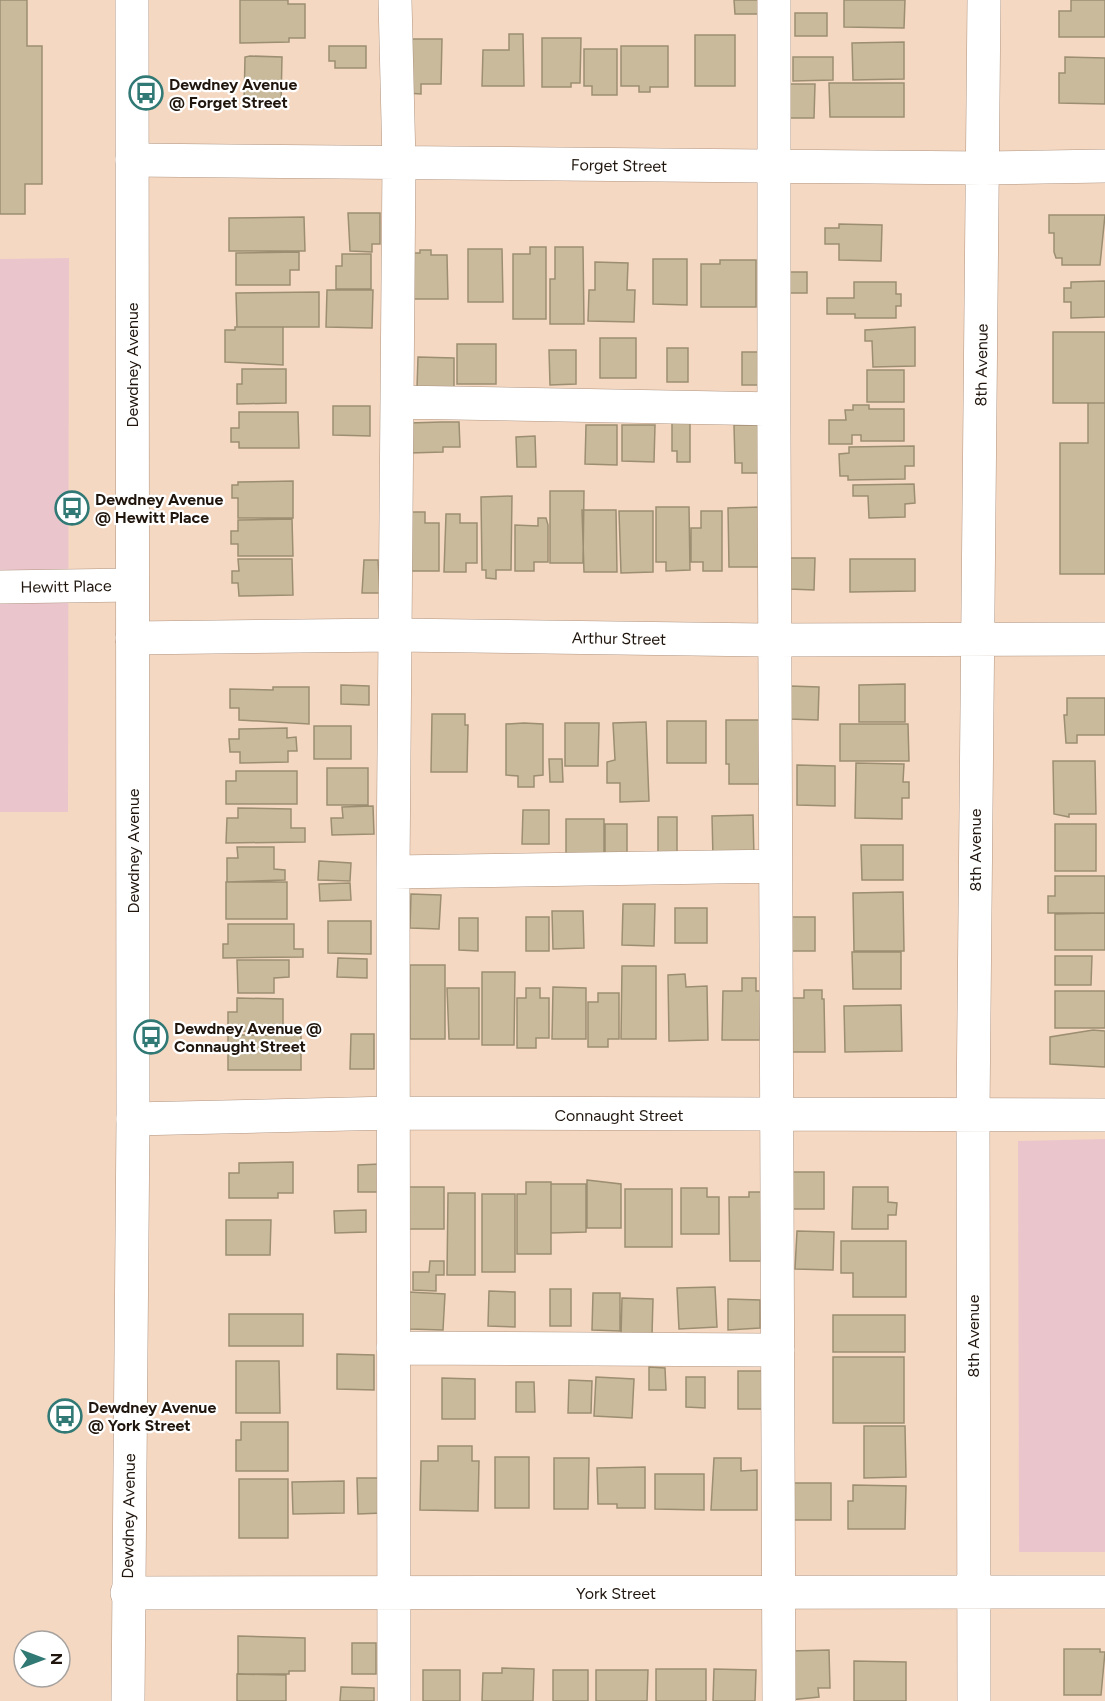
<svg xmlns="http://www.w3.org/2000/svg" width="1105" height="1701" viewBox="0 0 1105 1701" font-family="Figtree,sans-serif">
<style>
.green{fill:#eac6cc}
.building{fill:#c8ba9b;stroke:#9c8e71;stroke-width:1.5}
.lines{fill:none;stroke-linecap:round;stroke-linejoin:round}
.minor-casing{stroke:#b09580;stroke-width:34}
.major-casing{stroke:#b09580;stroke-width:34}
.minor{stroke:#fff;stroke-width:33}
.major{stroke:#fff;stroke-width:33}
.labels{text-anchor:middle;stroke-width:4.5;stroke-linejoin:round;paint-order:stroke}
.poi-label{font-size:16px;font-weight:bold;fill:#20160e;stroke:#fff;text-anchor:start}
.street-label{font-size:16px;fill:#20160e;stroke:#fff}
</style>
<rect width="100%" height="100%" fill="#f5d8c2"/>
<path class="green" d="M69 258 68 812H0V259Z
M1105 1139V1552H1019L1018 1141Z"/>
<path class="building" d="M0 0H27V46H42V184H25V214H0Z
M240 0H288V4H305V38H289V42L240 43Z
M734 0H760V14H735Z
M844 0H905L904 28 844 27Z
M1071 0H1105V37H1059V11H1071Z
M795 13H827V36H795Z
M509 34H523L524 86H482L483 50H509Z
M695 35H735V86H695Z
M542 38H581L580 83H571V87H542Z
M407 39H442L441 84H421V94L406 93Z
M904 42V79L853 80 852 43Z
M329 46H366V68H335V61H329Z
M621 46H668V87H650V92H639V86H621Z
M584 49H617V95H592V86H584Z
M250 56 282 57 281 104H244L245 57Z
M793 57H833V80L793 81Z
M1065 57 1105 58V104L1059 103V73H1065Z
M829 83H904V117H830Z
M789 84H815L814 118H788Z
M348 213H380V244H372V252L350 251Z
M1049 215H1105L1100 265H1062V258H1056L1054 252V233H1049Z
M304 217 305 251H229V218Z
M839 224 882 225 881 261 839 260V244H825V228H839Z
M530 247H546V319H513V254H530Z
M555 247H583L584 324H550V279H555Z
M468 249H502L503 302H468Z
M420 250H431V255H447L448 299H412V253H420Z
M299 252V270H290V285H236V253Z
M342 254H371V289H336V266H342Z
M653 259H687V305L653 304Z
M720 260H756V307H701V264H720Z
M595 262 628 263 627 290H635L634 322 588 321 589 290H595Z
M789 272H807V293H789Z
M1105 281V317L1071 318V302H1064V288H1071V282Z
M854 282H896V294H901V306H896V318H855V314H827V298H854Z
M327 290H373L372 328 326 327Z
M319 292V327H237L236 293Z
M235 327H283V365L225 362V330H235Z
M915 327V366L873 367 872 341H865V330Z
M1053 332H1105V403H1053Z
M600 338H636V378H600Z
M457 344H496V384H457Z
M667 348H688V382H667Z
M549 350H576V384L550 385Z
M742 352H761L760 385H742Z
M418 357 454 358V389L417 388Z
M242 369H286V403L237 404V384H242Z
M867 370H904V402H867Z
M1088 403H1105V574H1060V443H1088Z
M853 405H869V409H904V441H861V435H852V444H829V420H846L845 410H853Z
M333 406H370V436L333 435Z
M239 412H298L299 448H239V442H231V428H239Z
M442 422H459L460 447H443V452L410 453 409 423Z
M672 422H690V462H677V451H672Z
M586 425H617V465L585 464Z
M622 425H655L654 462 622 461Z
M734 425H760L759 473H742V463H735Z
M535 436 536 467H517L516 437Z
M914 446V466H905V479L848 480V476H840L839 454 849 453V447Z
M293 481V518H238V498H232V485H238V482Z
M914 484 915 503 905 504V517L869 518 868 496H853V485Z
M550 491H584L583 563H550Z
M512 496 511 570H496V579L486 578V570H482L481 497Z
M656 507H689L690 570 666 571V562H656Z
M761 507V567H729L728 508Z
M582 510H616L617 572H584Z
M619 511H653V572L621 573Z
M701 511H722V571H703V562H691V528H701Z
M408 512H425V523H439V571H408Z
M446 514H460V523H477V563H466V572H444Z
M538 518H546L548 525V562H534V571H515V525L538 526Z
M292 519 293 556H238V544H231V531H238V520Z
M790 558H815L814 590 789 589Z
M238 559H292L293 595 239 596 238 583H232V571H239Z
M850 559H915V591L850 592Z
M364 560H378L380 593H362Z
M905 684V722H859V685Z
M341 685 369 686V705L341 704Z
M790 686 819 687 818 720 789 719Z
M273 687H309V724L239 720V708H230V689L273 690Z
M1067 698H1105V735H1077V743H1066L1064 715H1067Z
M432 714H465V725H468L467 772H431Z
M726 720H760L759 784H729V764H726Z
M667 721H706V763H667Z
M646 722 649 801 620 802V783H607V762L615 760 613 723Z
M524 723 543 724V775L534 776V787H518V776L506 775V724Z
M565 723H599L598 766H565Z
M840 724H908L909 761H840Z
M314 726H351V759H314Z
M287 728V738L296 737 297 751H288V762L240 763V752H230L229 739H239V729Z
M549 759H562L563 782H550Z
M1053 761H1095L1096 814H1069V817L1054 814Z
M856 763 904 764 903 782H909V798H902V819L855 818Z
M797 765 835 766V806L797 805Z
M327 768H368V805H327Z
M236 771H297V804H226V781H236Z
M373 806 374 834 332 835 331 818H343L342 807Z
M238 808 291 809V828H305V842L226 843 227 818H238Z
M523 810H549V844H522Z
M753 815 754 858 713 859 712 816Z
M658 817H677V855L658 854Z
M566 819H604V856H566Z
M605 824H627V855L605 856Z
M1055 824H1096V871H1055Z
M861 845H903V880H862Z
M237 847H274V869L285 870V880L227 882V858H238Z
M319 861 351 863 350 881 318 880Z
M1055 876H1105V913H1048V896H1055Z
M226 882H287V919H226Z
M350 883 351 900 320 901 319 884Z
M903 892 904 951H854L853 893Z
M411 894 441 895 439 929 410 928Z
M623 904H655L654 946 622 945Z
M675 908H707V943H675Z
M552 911H583L584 948 553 949Z
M1105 913V950H1055V914Z
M526 917H549V951H526Z
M787 917H815V951H787Z
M459 918H478V951L459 950Z
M328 921H371V954L328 953Z
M228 924H294V949H303V957L223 958V944H228Z
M852 952H901V989H853Z
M1055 956H1092L1091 985H1055Z
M338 958 367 959V978L337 977Z
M237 960H289V977L274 978V993H238Z
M410 965H445V1039H410Z
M622 966H656V1039H621Z
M482 972H515L514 1045H482Z
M685 974 686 987 707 986 708 1040 669 1041 668 975Z
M742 978H756V991H760V1040H722L723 991H742Z
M553 987 586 988V1039H552Z
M447 988H479V1039H449Z
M526 988H540V998H549V1038H536V1048H517V998H526Z
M804 990H822V999H824L825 1052H787V998H804Z
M1055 991H1105V1028H1055Z
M598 993H619V1039H608V1047H588V1002H598Z
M237 998 283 999V1032L228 1031V1012H237Z
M901 1005 902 1051 845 1052 844 1006Z
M1093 1030 1105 1031V1067L1050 1064V1037Z
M351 1034H374V1069H350Z
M228 1035H301V1070H228Z
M293 1162V1193H278V1198H229V1173H239V1163Z
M380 1164V1192H358V1165Z
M790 1172H824V1209H790Z
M587 1180 621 1184V1228H587Z
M526 1182H551V1254H517V1194H526Z
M551 1184H586V1232L551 1233Z
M408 1187H444V1229H408Z
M853 1187H888V1202L897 1203 896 1215H888V1229H852Z
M681 1188H707V1197H719V1234H681Z
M625 1189H672V1247H625Z
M749 1192H762L761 1261H730L729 1197H749Z
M448 1193H475V1275H447Z
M482 1194H515V1272H482Z
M366 1210V1232L335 1233 334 1211Z
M226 1220H271L270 1255H226Z
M797 1231 834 1232 833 1270 795 1269Z
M841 1241H906V1297H853V1273H841Z
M430 1261H444V1275H436V1291L413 1290V1272H429Z
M715 1287 717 1327 679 1329 677 1288Z
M550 1289H571V1326H550Z
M489 1291 515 1292V1327L488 1326Z
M409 1292 445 1294 443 1330 409 1329Z
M593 1293H620V1331L592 1330Z
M622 1298 653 1299 652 1336H621Z
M728 1299 760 1300V1328L728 1330Z
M229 1314H303V1346H229Z
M833 1315H905V1352H833Z
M337 1354 374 1355V1390L337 1389Z
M833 1357H904V1423H833Z
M236 1361H279L280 1413H236Z
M649 1367 665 1368 666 1390H649Z
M738 1371H762V1409H738Z
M596 1377 634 1379 632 1418 594 1416Z
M686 1377H705V1408L686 1407Z
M442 1378 475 1379V1419H442Z
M569 1380 592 1381 591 1413H568Z
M516 1382H534L535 1412H516Z
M241 1422H288V1471H236V1440H241Z
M864 1426H905L906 1477 864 1478Z
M438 1446H472V1461H479L478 1511 420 1510 421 1461H438Z
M495 1457H529V1508H495Z
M554 1458H589L588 1509H554Z
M714 1458H741V1471L757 1470V1510H711Z
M645 1467V1508H617V1504H598L597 1468Z
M655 1474H704V1510L655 1509Z
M357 1478H381L382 1513 358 1514Z
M239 1479H288V1538H239Z
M344 1481V1513L293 1514 292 1482Z
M793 1483H831V1520H793Z
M853 1485 906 1486 905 1529H848V1501H853Z
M238 1636 305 1638V1671H289V1674H238Z
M352 1643H376V1674H352Z
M1064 1649H1100V1652H1105L1101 1695H1064Z
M829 1650 830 1688H818L819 1697 790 1700V1651Z
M854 1661 906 1662V1701H854Z
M502 1668 534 1669 533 1701H482L483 1673H502Z
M656 1669H706V1701H656Z
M714 1669 756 1670 755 1701H713Z
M423 1670H460V1701H423Z
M553 1670H588V1701H553Z
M596 1670H648L647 1701H596Z
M237 1674 286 1675V1701H237Z
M341 1687 374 1688V1701H340Z"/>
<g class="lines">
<defs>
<path id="minor" d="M774 0C774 567 773 1134 779 1701
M132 160 984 168 1105 166
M398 402 774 409
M0 587 132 585
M132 638 395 635 773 640 1105 639
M393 872 774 866
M133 1119 393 1113 1105 1115
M393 1348 778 1350
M127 1593 1105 1592
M394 1701 393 872 399 162 395 0
M974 1701 973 1113 984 0"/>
<path id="major" d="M128 1701 133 1119 132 0"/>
</defs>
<use href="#minor" class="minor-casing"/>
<use href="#major" class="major-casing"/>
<use href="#minor" class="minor"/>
<use href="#major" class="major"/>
</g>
<defs>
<symbol id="bus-ring" viewBox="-11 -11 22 22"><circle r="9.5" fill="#fff" stroke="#317975" stroke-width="1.5"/><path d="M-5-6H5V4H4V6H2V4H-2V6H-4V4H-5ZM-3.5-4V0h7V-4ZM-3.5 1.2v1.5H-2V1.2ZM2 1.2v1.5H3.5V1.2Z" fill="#317975"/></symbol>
</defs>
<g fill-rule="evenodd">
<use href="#bus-ring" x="127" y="74" width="38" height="38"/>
<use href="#bus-ring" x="53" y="489" width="38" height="38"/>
<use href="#bus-ring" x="132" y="1018" width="38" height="38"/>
<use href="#bus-ring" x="46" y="1397" width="38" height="38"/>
</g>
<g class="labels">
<g class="poi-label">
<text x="169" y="90">Dewdney Avenue<tspan x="169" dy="18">@ Forget Street</tspan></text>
<text x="95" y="505">Dewdney Avenue<tspan x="95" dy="18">@ Hewitt Place</tspan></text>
<text x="174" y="1034">Dewdney Avenue @<tspan x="174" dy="18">Connaught Street</tspan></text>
<text x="88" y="1413">Dewdney Avenue<tspan x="88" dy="18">@ York Street</tspan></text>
</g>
<g class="street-label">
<text transform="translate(619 165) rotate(1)" y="6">Forget Street</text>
<text transform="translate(132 365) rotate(-90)" y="6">Dewdney Avenue</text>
<text transform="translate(981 365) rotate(-89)" y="6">8th Avenue</text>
<text transform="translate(66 586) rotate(-1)" y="6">Hewitt Place</text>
<text transform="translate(619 638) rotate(1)" y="6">Arthur Street</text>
<text transform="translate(975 850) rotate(-90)" y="6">8th Avenue</text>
<text transform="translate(133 851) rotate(-90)" y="6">Dewdney Avenue</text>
<text x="619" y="1121">Connaught Street</text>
<text transform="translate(973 1336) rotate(-90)" y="6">8th Avenue</text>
<text transform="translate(128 1516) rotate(-89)" y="6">Dewdney Avenue</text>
<text x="616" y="1599">York Street</text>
</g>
</g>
<g transform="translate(42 1659) rotate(90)"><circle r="28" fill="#ffffff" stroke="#a6a29f" stroke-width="1.5"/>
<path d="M0-4.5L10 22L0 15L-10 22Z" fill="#317975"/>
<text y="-9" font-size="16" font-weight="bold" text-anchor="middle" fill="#20160e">N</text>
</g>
</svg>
